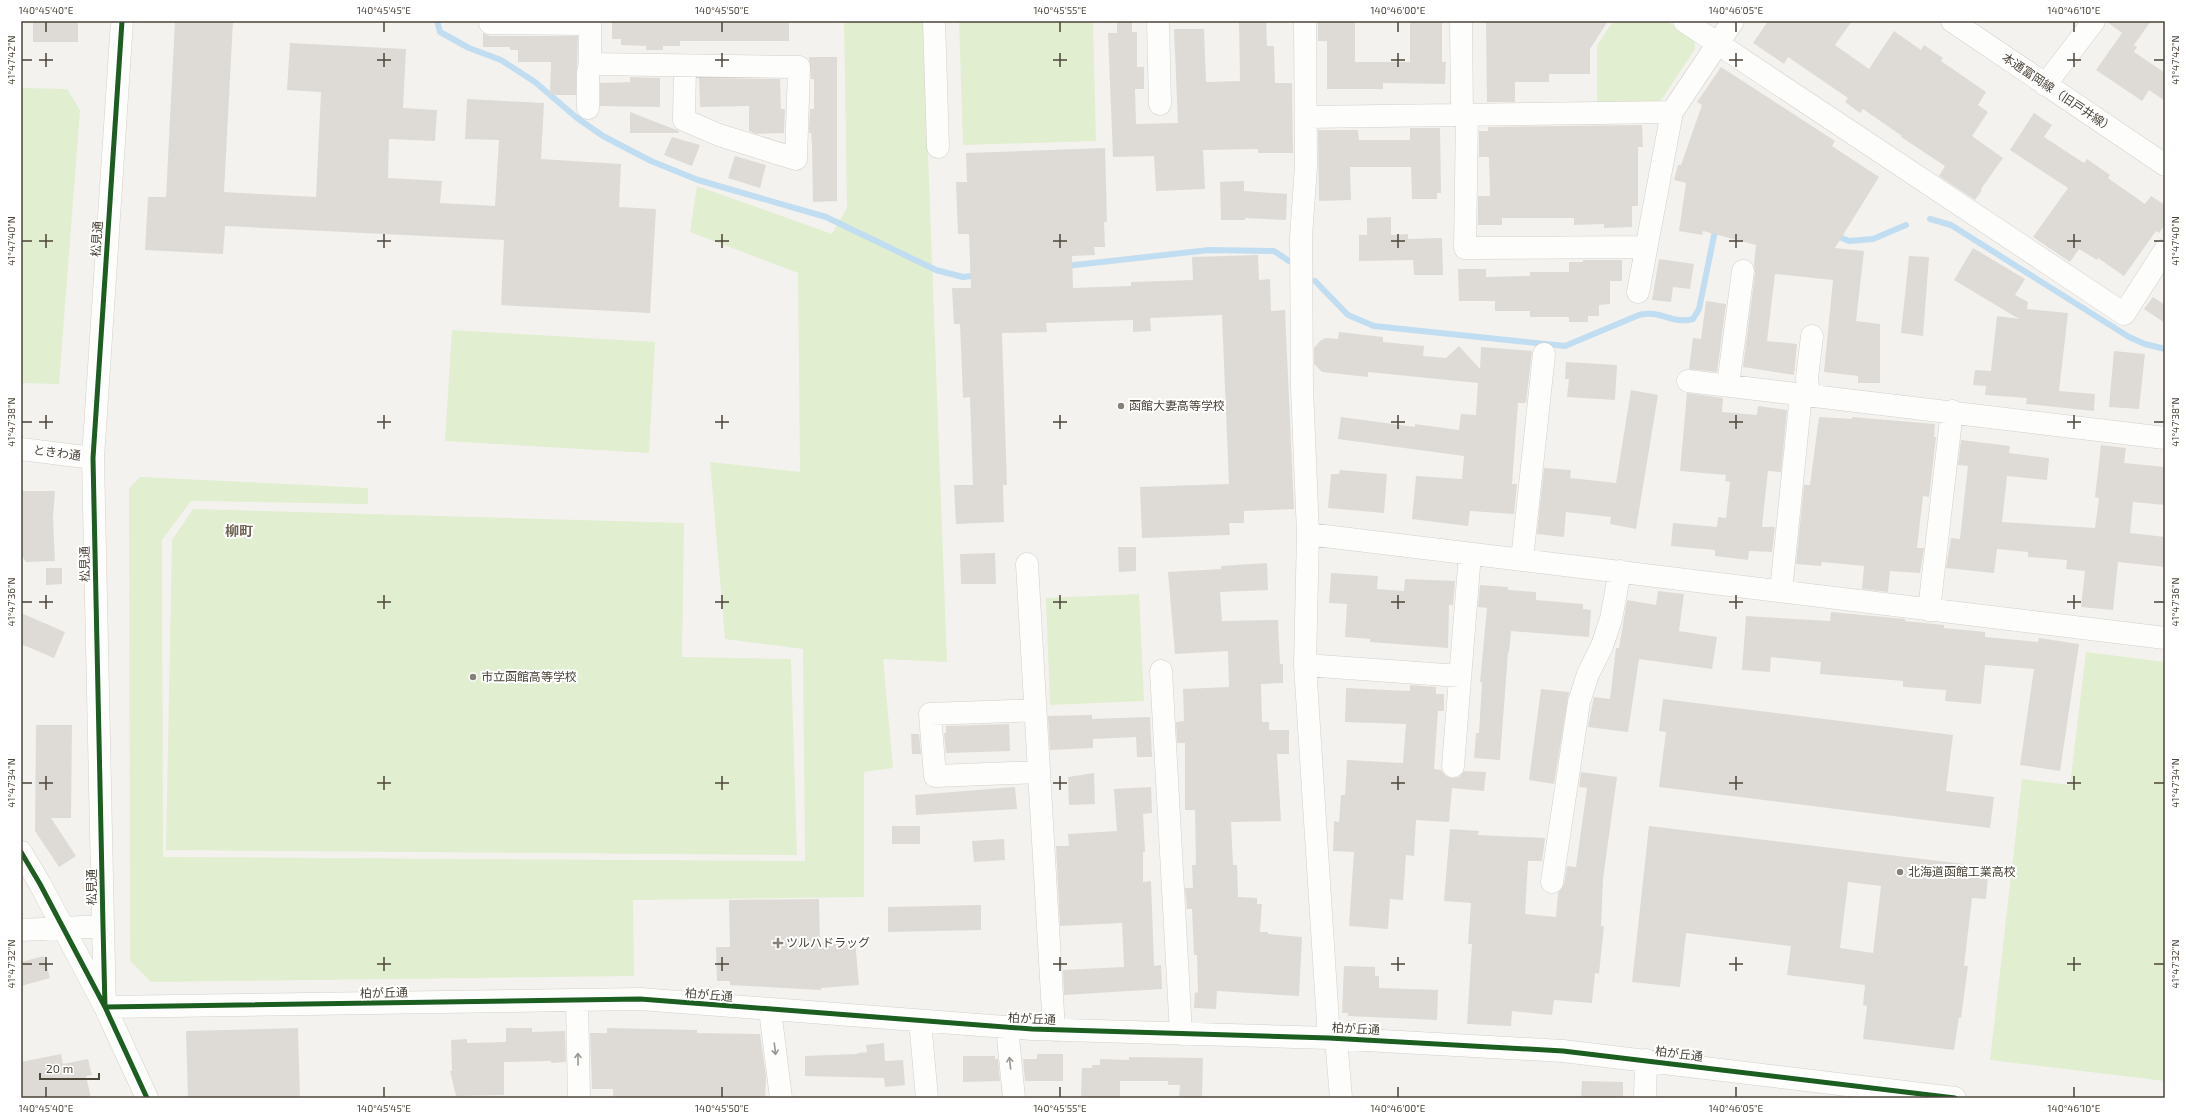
<svg xmlns="http://www.w3.org/2000/svg" width="2186" height="1119" viewBox="0 0 2186 1119" font-family="'Exo 2','Noto Sans JP',sans-serif">
<style>
.green{fill:#e1eecf}
.lines{fill:none;stroke-linecap:round;stroke-linejoin:round}
.stream{stroke:#c0ddf1;stroke-width:6}
.building{fill:#dedbd6;fill-rule:evenodd}
.minor-casing{stroke:#d2d0cb;stroke-width:23}
.minor{stroke:#fdfdfc;stroke-width:22}
.cycleway-casing{stroke:#fff;stroke-width:8}
.cycleway{stroke:#1b5e20;stroke-width:5}
.oneway{stroke:#9b9791}
.ticks{fill:none;stroke:#4b4439;stroke-width:1.5}
.poi-dot{fill:#868178;stroke:#fff;stroke-width:1.5}
.labels{text-anchor:middle;stroke-width:4;stroke-linejoin:round;paint-order:stroke}
.street-label{font-size:12px;fill:#4b4439;stroke:#fff}
.poi-label{font-size:12px;fill:#4b4439;stroke:#fff;text-anchor:start}
.quarter-label{font-size:14px;font-weight:bold;fill:#6e6250;stroke:#fff}
.neatline{fill:none;stroke:#4b4439;stroke-width:1.5}
.ticks-label{font-size:10px;text-anchor:middle;fill:#4b4439}
</style>
<rect width="100%" height="100%" fill="#f4f2ee"/>
<path class="green" d="M844 21H923L947 662 883 659 893 768 864 772V897L633 900 634 976 151 982 130 961 129 488 140 477 368 488V504L191 501 162 540 163 857 805 861 803 649 725 639 710 462 800 472 798 273 690 232 697 186 832 234 847 208Z
M959 21H1093L1096 141 963 145Z
M1613 21H1667L1694 39 1695 49 1662 99 1655 103H1597V46Z
M21 88 67 89 80 110 59 384 21 383Z
M452 330 655 342 649 453 445 441Z
M193 509 684 523 682 657 791 659 797 855 166 850 172 540Z
M1139 594 1144 701 1050 705 1046 598Z
M2086 652 2165 662V1081L1990 1060 2022 779 2070 785Z"/>
<g class="lines">
<path class="stream" d="M437 21 440 32 469 48 501 60 535 82 577 118 603 136 651 161 698 180 826 217 936 270 963 277 979 275
M1930 219 1951 225 2129 337 2145 344 2165 349
M1834 235 1849 241 1873 239 1906 225
M1066 266 1209 250 1274 251 1289 261
M1315 281 1348 315 1374 326 1565 346 1639 315C1661 309 1672 325 1693 319L1699 309 1716 226"/>
</g>
<path class="building" d="M33 21H78V42H33Z
M175 21H233L224 192 316 197 321 92 287 90 290 43 406 49 403 108 437 110 435 141 389 139 388 178 442 181 440 203 495 206 499 140 465 139 467 99 544 103 541 159 621 164 619 207 656 209 650 313 501 305 504 240 225 226 223 254 145 250 148 197H166Z
M612 21H789V41H680V46H663V50H646V46L621 45V39H612Z
M1117 21H1132V32H1137V67H1144V89H1135L1136 124 1178 123 1174 29H1204L1206 82 1240 81 1239 21H1266L1267 46H1274L1275 83H1292L1293 153H1258V149L1203 150 1205 189 1156 191 1154 156 1113 157 1108 33H1117Z
M1318 21H1355V62H1410V21H1442V62H1446L1445 84 1383 83V89H1327V41H1318Z
M1486 21H1608L1590 49V74H1549V82H1515V102H1487Z
M1768 21H1852L1835 45 1869 69 1894 31 1921 50 1924 45 1943 58 1941 61 1986 92 1978 105 1988 112 1972 136 2003 158 1981 189 1982 190 1975 200 1939 176 1945 166 1901 137 1902 136 1863 109 1860 113 1845 102 1848 98 1788 57 1784 64 1753 43Z
M2106 21H2151L2134 45 2137 47 2134 52 2165 73V101L2149 90 2142 101 2096 70 2122 33Z
M483 33 490 36H578L576 95H550L551 62H518V50H510V47H483Z
M809 57H837V201L813 202 812 146 811 133H809L810 109H814V79H811Z
M1721 67 1835 141 1832 146 1879 177 1835 248 1864 251 1856 321 1880 324V383H1858V376L1824 372 1833 280 1775 274 1767 341 1797 344 1794 375 1743 367 1755 273 1754 265 1756 245 1703 231 1702 235 1679 231 1686 183 1674 180 1678 165H1681L1702 105 1697 102Z
M630 77 660 78V107L600 106V83L630 82Z
M699 78 780 79 781 109H785L784 133 756 134 749 131V106L700 107Z
M630 112 679 131V133H630Z
M2034 113 2052 125 2044 137 2084 163 2087 159 2110 175 2108 178 2145 204 2151 196 2165 205V224L2159 233 2156 231 2124 276 2098 258 2097 260 2079 249 2070 262 2033 237 2068 188 2010 150Z
M1642 125 1643 147H1638V206H1632V227L1604 228V224L1574 225V218H1502V225H1478V196H1490L1489 157H1479V131H1488V127Z
M1410 128H1440L1441 193H1437V199H1412L1411 167H1350L1351 200 1319 201 1318 130H1358L1359 140H1410Z
M672 137 700 145 692 166 664 155Z
M1105 148 1107 222H1104L1105 247H1094L1095 255 1072 256 1073 288 1131 286V282L1193 280 1192 257 1258 255 1259 280 1270 279 1271 311 1285 310 1294 509 1244 511V523H1229L1230 535 1142 538 1140 487 1229 484 1222 315 1150 318 1151 331 1133 332V320L1046 323 1047 332 1002 333 1007 485H1003L1004 522 956 524 954 485H973L970 397 963 398 960 324H954L952 288H971L969 234H958L956 182H967L966 153Z
M735 156 766 165 760 188 728 178Z
M1244 181V191L1287 194 1286 220 1245 218V220H1221L1220 182Z
M1391 217V235L1408 234V239L1442 238 1443 275H1414L1413 260 1359 261V235H1367V218Z
M1973 248 2025 279 2015 295 2028 302 2027 309 2068 313 2059 391 2095 394 2094 411 2026 404 2027 398 1985 395 1986 386 1973 385 1975 370 1991 371 1997 316 2019 319 1954 280Z
M1909 256 1929 257 1923 336 1901 333Z
M1659 259 1694 264 1690 289 1673 287 1671 302 1652 300Z
M1583 260H1622V281H1610V304L1599 305V316H1588V322H1569V317H1530V311H1495V301H1459L1458 269H1486V277L1530 276V272H1569V262H1583Z
M2153 297 2165 305V323L2144 309Z
M1706 301 1726 304 1717 372 1689 369 1693 338 1701 339Z
M1339 332 1383 337V342L1424 346 1423 356 1446 358 1459 346 1480 369 1481 347 1532 351 1526 403H1518L1512 484H1517L1514 514 1470 511 1468 526 1412 519 1416 476 1462 479 1464 456 1338 439 1341 417 1415 427V424L1459 430 1461 414 1476 415 1478 383 1368 372V377L1322 372 1314 364V348L1320 341 1325 338 1338 339Z
M2114 351 2145 354 2139 409 2109 407Z
M1566 362 1617 365 1615 400 1567 397 1569 379H1565Z
M1631 390 1658 395 1636 529 1610 524 1611 517 1566 512 1564 537 1537 534 1544 468 1571 470 1570 478 1616 483Z
M1687 393 1723 398 1722 412 1757 415 1758 406 1787 410 1781 472 1768 471 1764 507 1762 527H1775L1772 552 1749 551 1748 560 1715 556V550L1671 546 1673 523 1717 527 1718 517 1726 518 1730 482 1725 481 1726 475 1680 471Z
M1819 417 1852 419V417L1935 424 1934 437H1936L1929 497 1923 496 1917 548H1924L1920 573 1890 571 1888 592 1862 589 1864 566 1822 562 1821 566 1796 564 1804 485H1810Z
M1961 440 2010 446 2009 453 2049 458 2047 480 2007 476 2002 522 2095 528 2099 498 2095 497 2101 445 2126 448 2124 463 2165 467V505L2133 502 2130 532V533L2165 537V567L2118 562 2113 610 2081 607 2085 571 2066 569 2067 560 2028 557V552L1997 549 1994 573 1946 568 1951 538 1960 539 1964 502 1968 466 1958 465Z
M1340 470 1387 474 1384 513 1328 508 1331 474H1339Z
M21 491H55L53 518 55 561 26 562 21 554Z
M1118 547H1136V571L1119 572Z
M995 553 996 584H961L960 554Z
M1267 563 1268 590 1220 592 1222 621 1278 620 1280 664H1283V683L1261 684 1262 722H1269V730H1289V754H1277L1281 821 1231 822 1233 865H1237L1238 897 1257 898V904H1262L1260 932H1268V934L1302 937 1299 996 1217 991 1216 1009 1194 1008 1195 992 1198 993 1197 955H1194L1192 909H1187L1185 888H1193L1192 865H1196L1195 810H1185V743H1177L1176 722 1184 721 1183 689 1229 687 1228 651 1175 654 1168 572 1221 569V566Z
M46 568H62V584L46 585Z
M1331 573 1378 576 1377 589 1404 591 1405 579 1455 581 1453 605H1449L1448 648 1370 642V639L1345 637 1347 604 1329 603Z
M1480 585 1508 587V590L1536 592V600L1583 604V609L1591 610 1589 637 1511 631 1509 652H1508L1500 760 1474 758 1476 733H1479L1482 682H1480L1487 608 1478 607Z
M1658 591 1684 594 1679 631 1717 637 1712 669 1639 659 1628 732 1588 727 1594 697 1610 699 1616 648H1619L1627 600 1656 605Z
M1831 612 1905 619V621L1944 625V628L1985 632V637L2038 642 2039 638 2079 644 2060 771 2020 765 2034 669 1985 665 1981 704 1945 701 1946 690 1903 687V681L1820 674 1821 662 1771 657 1770 672 1742 670 1746 616 1830 621Z
M21 613 65 632 54 658 21 644Z
M1410 685 1436 687V694H1444V711H1438L1434 769 1441 770 1446 776 1452 778 1459 777 1464 771 1486 772 1484 791 1452 788 1449 822 1416 820 1414 856 1406 855 1403 900 1390 899 1388 929 1349 926 1354 852 1333 851 1334 821 1339 822 1341 795H1345L1347 760 1403 763 1406 724 1345 722 1346 688 1410 691Z
M1541 689 1569 692 1554 784 1529 780Z
M1663 699 1953 735 1946 791 1994 797 1990 828 1659 787 1666 732 1659 731Z
M1092 715V719L1150 717 1152 757H1137L1136 737 1093 739V748L1050 750 1048 716Z
M1009 724 1010 751 946 753 944 733H946V726Z
M36 725H72L71 818H51L76 856 59 867 35 831Z
M911 734H919L921 754H912Z
M1581 772 1617 777 1603 879 1601 926H1604L1599 974 1595 973 1592 1003 1554 1000 1552 1015 1512 1011 1511 1026 1467 1024 1472 944H1468L1471 903 1444 901 1450 829 1479 831 1478 835 1545 838 1542 861H1528L1525 914 1556 917 1558 893 1564 884 1567 866 1576 867 1587 788 1579 787Z
M1094 773 1095 804 1069 805 1068 777Z
M1015 787 1017 809 916 815 915 795Z
M1151 787 1152 813 1143 814 1145 852H1143V882L1151 881 1154 966 1161 965 1162 989 1064 995 1063 970 1124 967 1122 923 1060 926 1056 846H1069L1068 834 1117 831 1114 789Z
M892 826H920V844H892Z
M1649 826 1964 864 1963 874 1988 876 1986 899 1972 898 1964 966H1968L1961 1018 1959 1017 1954 1050 1863 1039 1867 1006 1863 1005 1865 985 1787 975 1791 946 1686 933 1680 987 1632 982ZM1848 882 1881 886 1873 953 1840 948Z
M1004 839 1005 860 974 862 972 841Z
M819 899 820 943 855 940 859 985 821 988V990L730 985V981H717L716 947H730L729 900Z
M981 905V930L888 932V907Z
M44 956 50 978 21 986V962Z
M1344 966 1375 967V976H1379V988L1438 990 1437 1020 1348 1016V1013H1342Z
M298 1028 300 1098H188L186 1031Z
M506 1028H532V1032L565 1031 566 1062 551 1063V1061L504 1062V1095L456 1096 450 1071H452L451 1040 467 1039V1043L506 1042Z
M607 1028 697 1030V1033L760 1034 766 1076 765 1098H613V1089H592L590 1033H607Z
M884 1043 885 1061 903 1060 905 1085 885 1087 884 1078 805 1076V1056L857 1054 858 1053 867 1052 866 1045Z
M61 1054 63 1064 88 1059 92 1075 86 1076 91 1098H21V1062Z
M1037 1054H1063V1081H1025L1023 1059H1037Z
M963 1056H995V1059H998L1000 1081 963 1082Z
M1129 1057 1203 1058 1202 1098H1179L1180 1085H1168V1081H1120V1098H1081L1082 1068H1092V1065H1100V1059L1129 1060Z
M1582 1081 1623 1082V1097L1581 1098Z"/>
<g class="lines">
<defs>
<path id="minor" d="M122 21 93 458 103 926 105 1007 147 1098
M590 21V64L799 67 796 159 719 135 684 120 685 66
M934 21 938 147
M1158 21 1160 104
M1305 21 1306 166 1301 237 1302 388 1308 534 1305 665 1329 1038
M1461 21 1462 115
M1684 21 2124 314 2165 250
M1952 21 2165 165
M490 23 590 24
M2045 85 2094 21
M588 108V73L590 64
M1467 115 1465 248 1646 247
M1306 117 1672 112 1733 21
M1638 292 1672 112
M1688 381 2165 438
M1728 385 1743 271
M1809 395 1807 378 1812 336
M21 449 93 458
M1308 534 2165 638
M1522 560 1544 354
M1027 564 1054 1030
M1781 591 1801 394
M1929 610 1952 411
M1305 665 1460 676
M1161 671 1181 1034
M1035 710 930 714 935 776 1039 772
M1453 766 1470 554
M21 852 40 884 105 1007 640 999 1032 1029 1329 1038 1563 1051 1955 1098
M1552 882 1579 702 1588 674 1602 646 1611 619 1620 571
M21 930 103 926
M577 1001 579 1098
M770 1010 781 1098
M920 1021 927 1098
M1007 1027 1014 1098
M1336 1038 1341 1098
M1645 1098 1646 1060"/>
</defs>
<use href="#minor" class="minor-casing"/>
<use href="#minor" class="minor"/>
<defs>
<path id="cycleway" d="M122 21 93 458 103 926 105 1007 147 1098
M21 852 40 884 105 1007 640 999 1032 1029 1329 1038 1563 1051 1955 1098"/>
</defs>
<use href="#cycleway" class="cycleway-casing"/>
<use href="#cycleway" class="cycleway"/>
</g>
<defs><path id="oneway-shaft" d="M-6 0H5M1.5-3L5.5 0L1.5 3" fill="none" stroke-width="1.6" stroke-linecap="round" stroke-linejoin="round"/></defs>
<g class="oneway">
<use href="#oneway-shaft" transform="translate(775 1049) rotate(83)"/>
<use href="#oneway-shaft" transform="translate(578 1059) rotate(-91)"/>
<use href="#oneway-shaft" transform="translate(1010 1063) rotate(-96)"/>
</g>
<path class="ticks" d="M46 22V32M384 22V32M722 22V32M1060 22V32M1398 22V32M1736 22V32M2074 22V32M46 53V67M384 53V67M722 53V67M1060 53V67M1398 53V67M1736 53V67M2074 53V67M22 60H32M39 60H53M377 60H391M715 60H729M1053 60H1067M1391 60H1405M1729 60H1743M2067 60H2081M2154 60H2164M46 234V248M384 234V248M722 234V248M1060 234V248M1398 234V248M1736 234V248M2074 234V248M22 241H32M39 241H53M377 241H391M715 241H729M1053 241H1067M1391 241H1405M1729 241H1743M2067 241H2081M2154 241H2164M46 415V429M384 415V429M722 415V429M1060 415V429M1398 415V429M1736 415V429M2074 415V429M22 422H32M39 422H53M377 422H391M715 422H729M1053 422H1067M1391 422H1405M1729 422H1743M2067 422H2081M2154 422H2164M46 595V609M384 595V609M722 595V609M1060 595V609M1398 595V609M1736 595V609M2074 595V609M22 602H32M39 602H53M377 602H391M715 602H729M1053 602H1067M1391 602H1405M1729 602H1743M2067 602H2081M2154 602H2164M46 776V790M384 776V790M722 776V790M1060 776V790M1398 776V790M1736 776V790M2074 776V790M22 783H32M39 783H53M377 783H391M715 783H729M1053 783H1067M1391 783H1405M1729 783H1743M2067 783H2081M2154 783H2164M46 957V971M384 957V971M722 957V971M1060 957V971M1398 957V971M1736 957V971M2074 957V971M22 964H32M39 964H53M377 964H391M715 964H729M1053 964H1067M1391 964H1405M1729 964H1743M2067 964H2081M2154 964H2164M46 1087V1097M384 1087V1097M722 1087V1097M1060 1087V1097M1398 1087V1097M1736 1087V1097M2074 1087V1097"/>
<g class="poi-dot">
<circle cx="1121" cy="406" r="4"/>
<circle cx="473" cy="677" r="4"/>
<circle cx="1900" cy="872" r="4"/>
<path d="M776 937h4v4h4v4h-4v4h-4v-4h-4v-4h4z"/>
</g>
<g class="labels">
<g class="street-label">
<text transform="translate(2058 93) rotate(34)" y="4">本通富岡線（旧戸井線）</text>
<text transform="translate(97 239) rotate(-86)" y="4">松見通</text>
<text transform="translate(57 453) rotate(7)" y="4">ときわ通</text>
<text transform="translate(85 564) rotate(-91)" y="4">松見通</text>
<text transform="translate(92 887) rotate(-90)" y="4">松見通</text>
<text transform="translate(384 993) rotate(-1)" y="4">柏が丘通</text>
<text transform="translate(709 995) rotate(5)" y="4">柏が丘通</text>
<text transform="translate(1032 1019) rotate(3)" y="4">柏が丘通</text>
<text transform="translate(1356 1029) rotate(3)" y="4">柏が丘通</text>
<text transform="translate(1679 1054) rotate(7)" y="4">柏が丘通</text>
</g>
<g class="poi-label">
<text x="1129" y="410">函館大妻高等学校</text>
<text x="481" y="681">市立函館高等学校</text>
<text x="1908" y="876">北海道函館工業高校</text>
<text x="786" y="947">ツルハドラッグ</text>
</g>
<g class="quarter-label">
<text x="239" y="536">柳町</text>
</g>
</g>
<rect width="2186" height="1119" fill="none" stroke="#ffffff" stroke-width="44"/>
<path d="M40 1073v6h59v-6" fill="none" stroke="#4b4439" stroke-width="2"/>
<text x="46" y="1073" font-size="12" fill="#4b4439" stroke="#ffffff" stroke-width="3" paint-order="stroke">20 m</text>
<rect x="22" y="22" width="2142" height="1075" class="neatline"/>
<g class="ticks-label">
<text x="46" y="14">140°45'40"E</text>
<text x="384" y="14">140°45'45"E</text>
<text x="722" y="14">140°45'50"E</text>
<text x="1060" y="14">140°45'55"E</text>
<text x="1398" y="14">140°46'00"E</text>
<text x="1736" y="14">140°46'05"E</text>
<text x="2074" y="14">140°46'10"E</text>
<text transform="translate(11 60) rotate(-90)" y="4">41°47'42"N</text>
<text transform="translate(2175 60) rotate(-90)" y="4">41°47'42"N</text>
<text transform="translate(11 241) rotate(-90)" y="4">41°47'40"N</text>
<text transform="translate(2175 241) rotate(-90)" y="4">41°47'40"N</text>
<text transform="translate(11 422) rotate(-90)" y="4">41°47'38"N</text>
<text transform="translate(2175 422) rotate(-90)" y="4">41°47'38"N</text>
<text transform="translate(11 602) rotate(-90)" y="4">41°47'36"N</text>
<text transform="translate(2175 602) rotate(-90)" y="4">41°47'36"N</text>
<text transform="translate(11 783) rotate(-90)" y="4">41°47'34"N</text>
<text transform="translate(2175 783) rotate(-90)" y="4">41°47'34"N</text>
<text transform="translate(11 964) rotate(-90)" y="4">41°47'32"N</text>
<text transform="translate(2175 964) rotate(-90)" y="4">41°47'32"N</text>
<text x="46" y="1112">140°45'40"E</text>
<text x="384" y="1112">140°45'45"E</text>
<text x="722" y="1112">140°45'50"E</text>
<text x="1060" y="1112">140°45'55"E</text>
<text x="1398" y="1112">140°46'00"E</text>
<text x="1736" y="1112">140°46'05"E</text>
<text x="2074" y="1112">140°46'10"E</text>
</g>
</svg>
